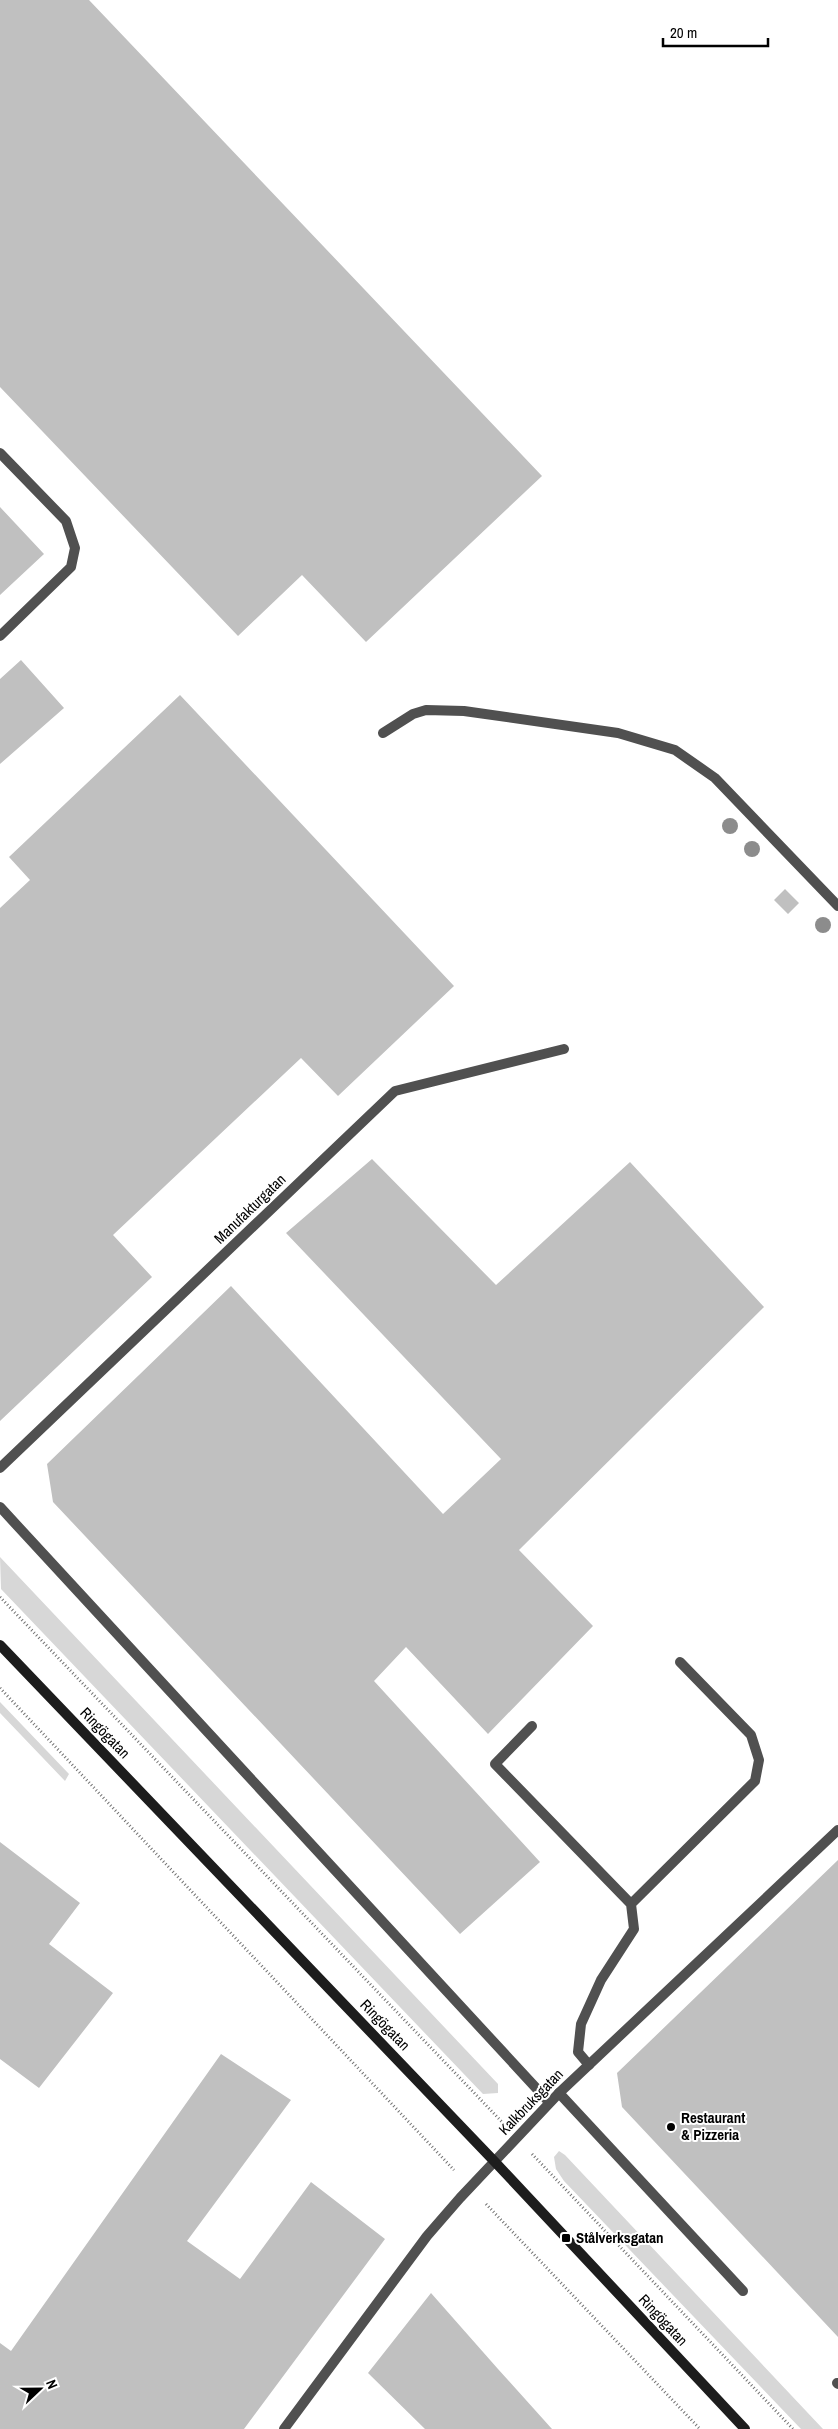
<svg xmlns="http://www.w3.org/2000/svg" width="838" height="2429" viewBox="0 0 838 2429" font-family="'Archivo Narrow',sans-serif">
<style>
.green{fill:#d7d7d7}
.building{fill:#c0c0c0}
.lines{fill:none;stroke-linecap:round;stroke-linejoin:round}
.path{stroke:#727272;stroke-width:3;stroke-dasharray:1 2.5;stroke-linecap:butt}
.lane{stroke:#505050;stroke-width:10}
.street{stroke:#505050;stroke-width:10}
.secondary{stroke:#1d1d1d;stroke-width:10}
.tree{fill:#8c8c8c}
.poi-dot{fill:#000;stroke:#fff;stroke-width:2}
.labels{text-anchor:middle;stroke-width:4;stroke-linejoin:round;paint-order:stroke}
.street-label{font-size:15px;fill:#000;stroke:#fff}
.poi-label{font-size:15px;font-weight:bold;fill:#000;stroke:#fff;text-anchor:start}
</style>
<rect width="100%" height="100%" fill="#fff"/>
<path class="green" d="M0 1557 498 2084V2093L483 2094 1 1589Z
M0 1702 69 1774 65 1781 0 1713Z
M559 2151 565 2155 823 2429H801L564 2181 556 2169 554 2157Z"/>
<path class="building" d="M0 0H89L542 476 366 642 302 575 238 636 0 387Z
M0 507 44 554 0 595Z
M21 660 64 708 0 764V679Z
M180 695 454 986 338 1096 301 1058 113 1235 152 1277 0 1421V908L30 880 9 857Z
M785 889 799 903 788 914 774 900Z
M372 1159 496 1285 630 1162 764 1307 519 1550 593 1626 488 1734 406 1647 374 1681 540 1862 460 1934 53 1502 47 1464 231 1286 443 1514 501 1459 286 1233Z
M0 1842 80 1903 49 1944 113 1993 39 2088 0 2059Z
M838 1860V2337L622 2107 617 2073Z
M221 2054 291 2100 187 2241 240 2279 311 2182 385 2239 244 2429H0V2343L11 2351Z
M431 2293 498 2369 552 2429H425L368 2373Z"/>
<g class="lines">
<path class="path" d="M0 1597 502 2122
M0 1688 454 2170
M532 2154 793 2429
M486 2204 700 2429"/>
<path class="lane" d="M383 733 413 714 426 710 464 711 618 733 675 750 715 778 838 906
M0 1507 549 2102
M532 1726 495 1764 631 1904
M589 2065 578 2052 581 2024 601 1980 634 1929 631 1904 755 1781 759 1760 751 1735 680 1662
M559 2093 743 2291
M837 2383 838 2384"/>
<path class="street" d="M0 453 66 521 75 548 71 567 0 636
M0 1468 395 1091 564 1049
M284 2429 427 2236 460 2198 559 2093 838 1830"/>
<path class="secondary" d="M0 1645 495 2162 745 2429"/>
</g>
<g class="tree">
<circle cx="730" cy="826" r="8"/>
<circle cx="752" cy="849" r="8"/>
<circle cx="823" cy="925" r="8"/>
</g>
<g class="poi-dot">
<circle cx="671" cy="2127" r="5"/>
<rect x="561" y="2233" width="10" height="10" rx="2.5"/>
</g>
<g class="labels">
<g class="street-label">
<text transform="translate(250 1209) rotate(-44)" y="5">Manufakturgatan</text>
<text transform="translate(105 1733) rotate(46)" y="5">Ringögatan</text>
<text transform="translate(385 2025) rotate(46)" y="5">Ringögatan</text>
<text transform="translate(531 2102) rotate(-46)" y="5">Kalkbruksgatan</text>
<text transform="translate(663 2320) rotate(47)" y="5">Ringögatan</text>
</g>
<g class="poi-label">
<text x="681" y="2123">Restaurant<tspan x="681" dy="17">&amp; Pizzeria</tspan></text>
<text x="576" y="2243">Stålverksgatan</text>
</g>
</g>
<g transform="translate(40 2389) rotate(68)" stroke="#ffffff" stroke-width="4" paint-order="stroke">
<path d="M0-4L9 19L0 12L-9 19Z" fill="#000000"/>
<text y="-8" font-size="14" font-weight="bold" text-anchor="middle" fill="#000000">N</text>
</g>
<path d="M663 38v8h105v-8" fill="none" stroke="#000000" stroke-width="2.5"/>
<text x="670" y="38" font-size="15" fill="#000000" stroke="#ffffff" stroke-width="4" paint-order="stroke">20 m</text>
</svg>
